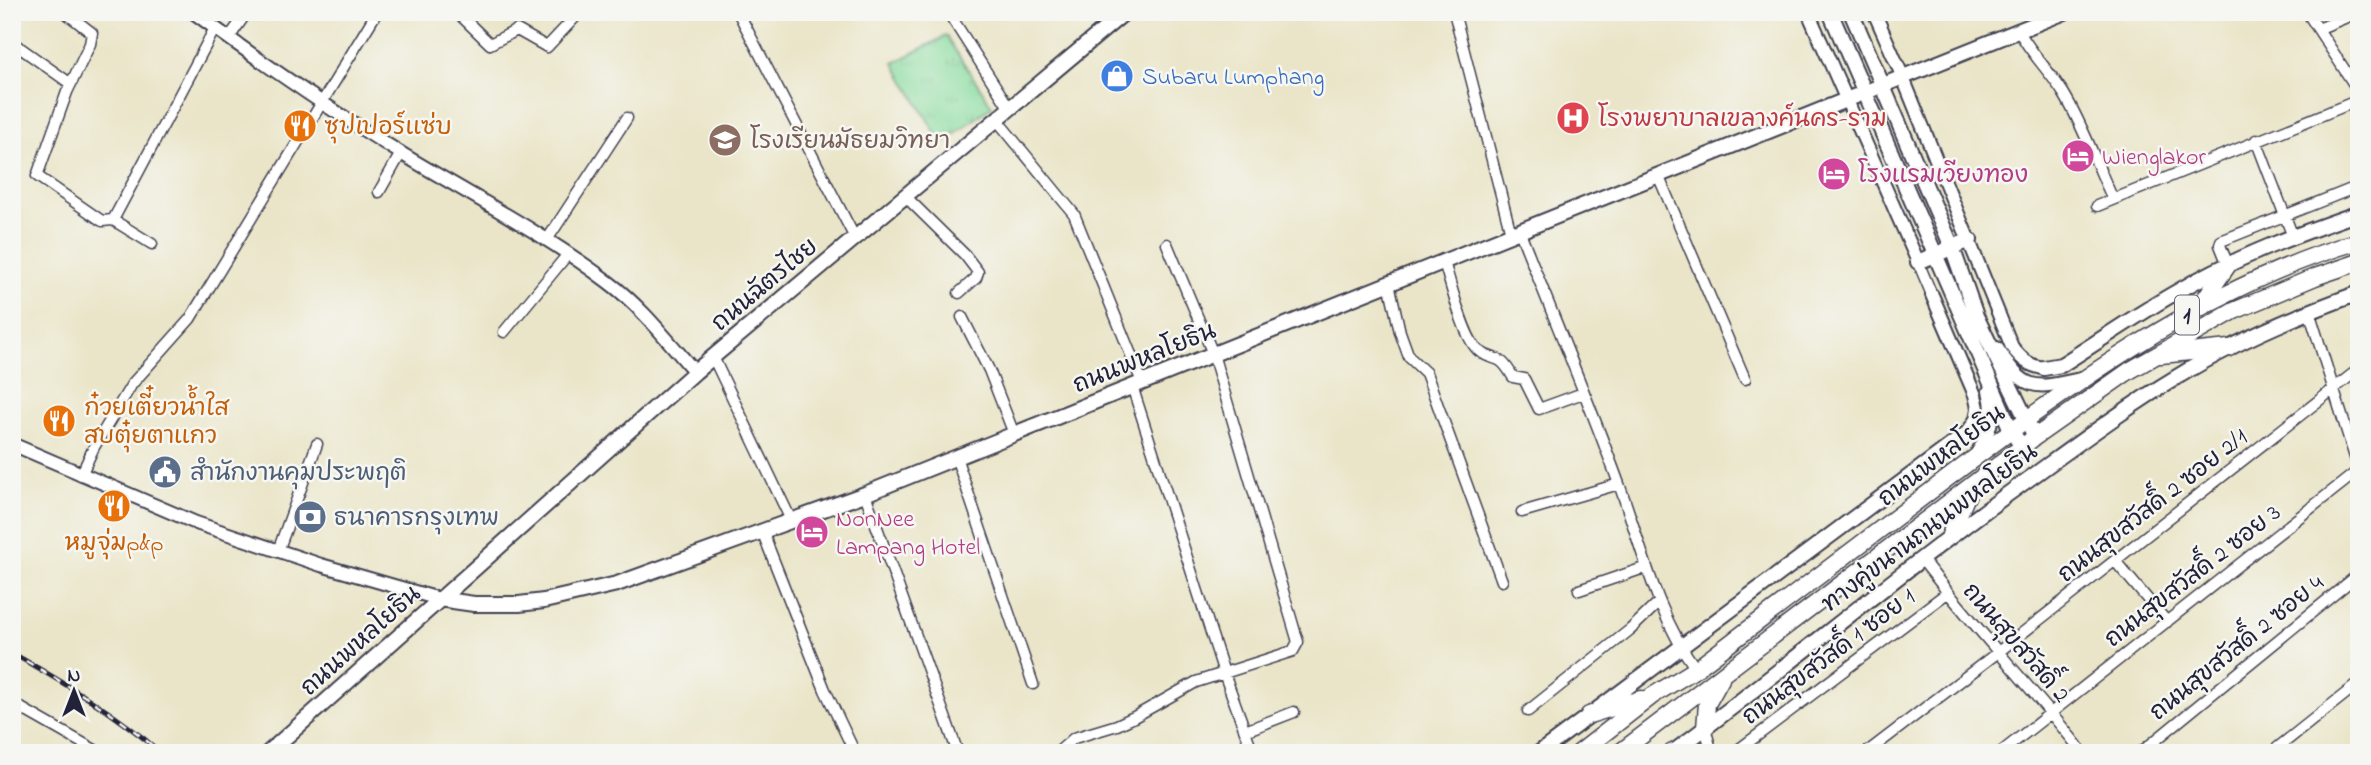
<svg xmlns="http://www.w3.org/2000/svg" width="2371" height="765" viewBox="0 0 2371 765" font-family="'Indie Flower','Playpen Sans Thai',sans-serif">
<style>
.grass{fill:url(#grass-tufts);stroke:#557f6c;stroke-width:2}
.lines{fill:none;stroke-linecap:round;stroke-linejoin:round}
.minor-casing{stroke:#403f50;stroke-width:13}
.tertiary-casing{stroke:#403f50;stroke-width:16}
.secondary-casing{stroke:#403f50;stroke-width:18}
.trunk-casing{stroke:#403f50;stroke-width:19}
.minor{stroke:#fff;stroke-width:10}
.tertiary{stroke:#fff;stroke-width:12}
.secondary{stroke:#fff;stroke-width:14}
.trunk{stroke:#fff;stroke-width:16}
.rail-casing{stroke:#22223b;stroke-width:5}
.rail{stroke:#f6f6f2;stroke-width:2.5;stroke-dasharray:8;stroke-linecap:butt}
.labels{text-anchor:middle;stroke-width:5;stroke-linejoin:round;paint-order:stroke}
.shield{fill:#f6f6f2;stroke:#626272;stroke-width:2}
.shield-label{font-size:23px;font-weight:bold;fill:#22223b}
.shop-label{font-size:24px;fill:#366cbe;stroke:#f6f6f2;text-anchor:start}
.health-label{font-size:24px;fill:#be3a42;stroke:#f6f6f2;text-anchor:start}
.food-label{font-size:24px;fill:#c56008;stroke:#f6f6f2;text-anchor:start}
.education-label{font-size:24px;fill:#785e54;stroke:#f6f6f2;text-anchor:start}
.hotel-label{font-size:24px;fill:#b23c85;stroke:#f6f6f2;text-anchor:start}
.street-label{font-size:24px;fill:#22223b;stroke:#f6f6f2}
.service-label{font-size:24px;fill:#4e5e75;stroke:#f6f6f2;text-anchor:start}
</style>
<defs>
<pattern id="grass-tufts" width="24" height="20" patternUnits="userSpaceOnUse" patternTransform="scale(1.75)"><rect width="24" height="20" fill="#88dc9e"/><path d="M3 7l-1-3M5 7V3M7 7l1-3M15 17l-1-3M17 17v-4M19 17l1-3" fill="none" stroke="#75bc89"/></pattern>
</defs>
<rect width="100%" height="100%" fill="#f6f6f2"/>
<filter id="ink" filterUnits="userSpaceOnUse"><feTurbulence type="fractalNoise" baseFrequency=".0143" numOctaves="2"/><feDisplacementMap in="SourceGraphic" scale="14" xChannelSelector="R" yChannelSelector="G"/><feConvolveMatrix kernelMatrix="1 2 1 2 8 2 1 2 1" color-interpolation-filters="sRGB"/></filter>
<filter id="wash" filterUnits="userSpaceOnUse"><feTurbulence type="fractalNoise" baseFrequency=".00686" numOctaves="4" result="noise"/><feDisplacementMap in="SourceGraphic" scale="28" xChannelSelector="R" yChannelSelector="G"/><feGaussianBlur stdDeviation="1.57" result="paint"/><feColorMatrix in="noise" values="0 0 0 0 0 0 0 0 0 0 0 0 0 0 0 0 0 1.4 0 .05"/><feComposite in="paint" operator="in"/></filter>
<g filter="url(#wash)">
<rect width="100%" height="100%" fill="#eae5c8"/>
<path class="grass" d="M946 36 992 106 942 144 894 63Z"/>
</g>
<g filter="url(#ink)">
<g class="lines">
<defs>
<path id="minor" d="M65 12 92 33 90 44 67 92 37 176 102 221 113 220 152 244
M457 12 490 44 517 30 547 47 580 12
M738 12 855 238
M948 12 1010 109
M1454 12 1511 234
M2307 12 2359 92
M2318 29 2359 12
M2019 31C2031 54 2050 71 2064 94 2084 127 2096 164 2113 199
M229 38 247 12
M12 42 71 84
M997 120 1074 214 1142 382
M2256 140 2293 237
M1658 175 1745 379
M379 192 401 153
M905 196 965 255 978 272 976 278 959 293
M2097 206 2359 100
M113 220 215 28
M1520 232C1553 316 1588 399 1619 484 1642 547 1656 614 1696 669
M547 240 627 118
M1444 262C1450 281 1464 340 1479 351 1497 364 1498 351 1513 377L1524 379 1539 409 1583 393
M1918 262 1932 295
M2228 265 2220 245 2221 241 2359 186
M1389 283 1400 332 1409 357 1426 373 1502 581
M962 317 989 370 1014 434
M504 332 568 254
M713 357 791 520
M1132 386 1224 673 1253 753
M956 457 1033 684
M81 475 94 447 132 384 190 319 377 12
M865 494 958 753
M1522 512 1619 484
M762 531 825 690 855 753
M278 551 317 444
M1921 558C1972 626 2031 686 2083 753
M2115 561 2167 622
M1579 590 1647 567
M12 703 100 753
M1528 711 1631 629 1659 602
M1705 728 1712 753
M1245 731 1294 712
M1057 753 1074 738 1117 725 1134 717 1196 682 1293 651 1298 642 1213 354 1167 244
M1734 753 1947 593
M1866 753 1997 653 2359 369
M2000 753 2359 470 2309 311
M2140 753 2359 574
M2271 753 2359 683"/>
<path id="tertiary" d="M193 12C261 62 332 111 404 155 472 196 543 233 607 281 641 306 667 340 695 372
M1808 12 1918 262
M1874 12 1901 73 2012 347C2022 360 2029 366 2044 368
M1932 295 1975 395 1978 408 1976 421
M1997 348C2025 391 2032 390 2080 379
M12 444 196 523 321 565 439 599
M1977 453C1990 433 1996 415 1989 391"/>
<path id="secondary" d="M1830 12 1980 358 2011 430 2022 447
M1851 12 1952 247 1976 316 2035 437
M1918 262 1970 240
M2044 368 2061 365C2101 340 2139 313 2180 290 2236 257 2298 234 2359 213
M439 599 474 604H519L544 601 617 584 865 494 2065 12
M268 753 695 372 1125 12
M1539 753 1969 432 1976 421
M1672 753C1794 662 1909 564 2033 476 2080 442 2127 407 2177 377 2234 342 2295 316 2359 293"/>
<path id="trunk" d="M2199 307 2228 265
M2161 355 2229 348
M1950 535 1970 489
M1589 715 1641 699
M1705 728 1707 704 1721 679
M1579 753 1652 696 1696 669C1775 609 1854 550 1932 490 2063 391 2199 288 2359 241
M1619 753 2035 437 2129 371 2234 311 2315 277 2359 262
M1671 753 1673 752"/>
</defs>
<use href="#minor" class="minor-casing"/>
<use href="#tertiary" class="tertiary-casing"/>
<use href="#secondary" class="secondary-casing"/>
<use href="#trunk" class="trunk-casing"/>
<use href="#minor" class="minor"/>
<use href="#tertiary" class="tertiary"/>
<use href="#secondary" class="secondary"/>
<use href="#trunk" class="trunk"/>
<defs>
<path id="rail" d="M12 653C64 683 116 713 161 753"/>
</defs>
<use href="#rail" class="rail-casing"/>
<use href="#rail" class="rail"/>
</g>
</g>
<defs>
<symbol id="shop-disc" viewBox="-11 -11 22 22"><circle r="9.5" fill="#3f7fe0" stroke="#f6f6f2"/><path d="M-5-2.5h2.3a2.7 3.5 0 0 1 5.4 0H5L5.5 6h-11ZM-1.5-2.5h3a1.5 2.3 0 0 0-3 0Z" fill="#fff"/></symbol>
<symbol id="hospital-disc" viewBox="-11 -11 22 22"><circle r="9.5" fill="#e0444e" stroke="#f6f6f2"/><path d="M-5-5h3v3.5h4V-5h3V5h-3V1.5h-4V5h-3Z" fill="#fff"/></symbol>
<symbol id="restaurant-disc" viewBox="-11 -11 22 22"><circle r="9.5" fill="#e8710a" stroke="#f6f6f2"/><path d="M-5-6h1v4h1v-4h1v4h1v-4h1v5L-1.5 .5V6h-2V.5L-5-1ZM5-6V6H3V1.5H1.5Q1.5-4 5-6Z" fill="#fff"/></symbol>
<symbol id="school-disc" viewBox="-11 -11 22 22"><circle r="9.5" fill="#8d6e63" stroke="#f6f6f2"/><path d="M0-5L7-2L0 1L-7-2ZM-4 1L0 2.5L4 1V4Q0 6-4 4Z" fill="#fff"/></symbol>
<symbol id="hotel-disc" viewBox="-11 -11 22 22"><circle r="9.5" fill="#d1479c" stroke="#f6f6f2"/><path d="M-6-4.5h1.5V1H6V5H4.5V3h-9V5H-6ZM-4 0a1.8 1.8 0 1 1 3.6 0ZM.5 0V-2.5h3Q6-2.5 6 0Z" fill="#fff"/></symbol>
<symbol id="civic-disc" viewBox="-11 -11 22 22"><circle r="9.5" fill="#5c6f8a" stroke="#f6f6f2"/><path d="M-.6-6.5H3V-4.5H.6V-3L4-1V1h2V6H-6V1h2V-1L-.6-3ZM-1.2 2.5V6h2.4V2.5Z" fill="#fff"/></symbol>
<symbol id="bank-disc" viewBox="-11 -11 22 22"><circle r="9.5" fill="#5c6f8a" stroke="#f6f6f2"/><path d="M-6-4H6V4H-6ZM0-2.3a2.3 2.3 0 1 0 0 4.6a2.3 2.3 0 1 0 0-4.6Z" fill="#fff"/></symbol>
</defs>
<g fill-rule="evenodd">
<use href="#shop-disc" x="1098" y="57" width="38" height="38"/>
<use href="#hospital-disc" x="1554" y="99" width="38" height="38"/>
<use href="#restaurant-disc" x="281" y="107" width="38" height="38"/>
<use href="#school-disc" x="706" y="121" width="38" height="38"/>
<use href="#hotel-disc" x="2059" y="137" width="38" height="38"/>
<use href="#hotel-disc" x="1815" y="155" width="38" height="38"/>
<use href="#restaurant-disc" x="40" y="402" width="38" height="38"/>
<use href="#civic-disc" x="146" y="453" width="38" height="38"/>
<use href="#restaurant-disc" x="95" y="487" width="38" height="38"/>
<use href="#bank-disc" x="291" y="498" width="38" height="38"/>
<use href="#hotel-disc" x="793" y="513" width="38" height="38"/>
</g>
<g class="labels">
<rect class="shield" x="2175" y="295.5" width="24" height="39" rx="5"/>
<g class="shield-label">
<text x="2187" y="323">1</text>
</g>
<g class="shop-label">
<text x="1142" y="84">Subaru Lumphang</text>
</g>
<g class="health-label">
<text x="1598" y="126">โรงพยาบาลเขลางค์นคร-ราม</text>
</g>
<g class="food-label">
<text x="324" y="134">ซุปเปอร์แซ่บ</text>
<text x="84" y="415">ก๋วยเตี๋ยวน้ำใส<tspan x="84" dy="28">สบตุ๋ยตาแกว</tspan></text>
<text x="114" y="550" text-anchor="middle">หมูจุ่มp&amp;p</text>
</g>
<g class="education-label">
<text x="750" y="148">โรงเรียนมัธยมวิทยา</text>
</g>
<g class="hotel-label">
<text x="2102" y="164">Wienglakor</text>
<text x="1858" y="182">โรงแรมเวียงทอง</text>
<text x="836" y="526">NonNee<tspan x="836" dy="28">Lampang Hotel</tspan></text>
</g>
<g class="street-label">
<text transform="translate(764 284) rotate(-40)" y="8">ถนนฉัตรไชย</text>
<text transform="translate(1144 357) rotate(-22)" y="8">ถนนพหลโยธิน</text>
<text transform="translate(1941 455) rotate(-37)" y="8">ถนนพหลโยธิน</text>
<text transform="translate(2152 505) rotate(-38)" y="8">ถนนสุขสวัสดิ์ 2 ซอย 2/1</text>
<text transform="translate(1929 527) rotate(-37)" y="8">ทางคู่ขนานถนนพหลโยธิน</text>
<text transform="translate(2192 575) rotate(-38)" y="8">ถนนสุขสวัสดิ์ 2 ซอย 3</text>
<text transform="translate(360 640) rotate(-42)" y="8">ถนนพหลโยธิน</text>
<text transform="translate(2017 642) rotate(49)" y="8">ถนนสุขสวัสดิ์ 2</text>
<text transform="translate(2236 647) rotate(-39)" y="8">ถนนสุขสวัสดิ์ 2 ซอย 4</text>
<text transform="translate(1828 656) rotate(-37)" y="8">ถนนสุขสวัสดิ์ 1 ซอย 1</text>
</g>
<g class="service-label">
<text x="190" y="480">สำนักงานคุมประพฤติ</text>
<text x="334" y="525">ธนาคารกรุงเทพ</text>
</g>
</g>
<rect width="2371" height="765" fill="none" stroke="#f6f6f2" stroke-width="42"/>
<g transform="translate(74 691)" stroke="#f6f6f2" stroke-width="5" paint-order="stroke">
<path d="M0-5L12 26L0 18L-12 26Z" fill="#22223b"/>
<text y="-10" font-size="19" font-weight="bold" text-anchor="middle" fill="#22223b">N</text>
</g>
</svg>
